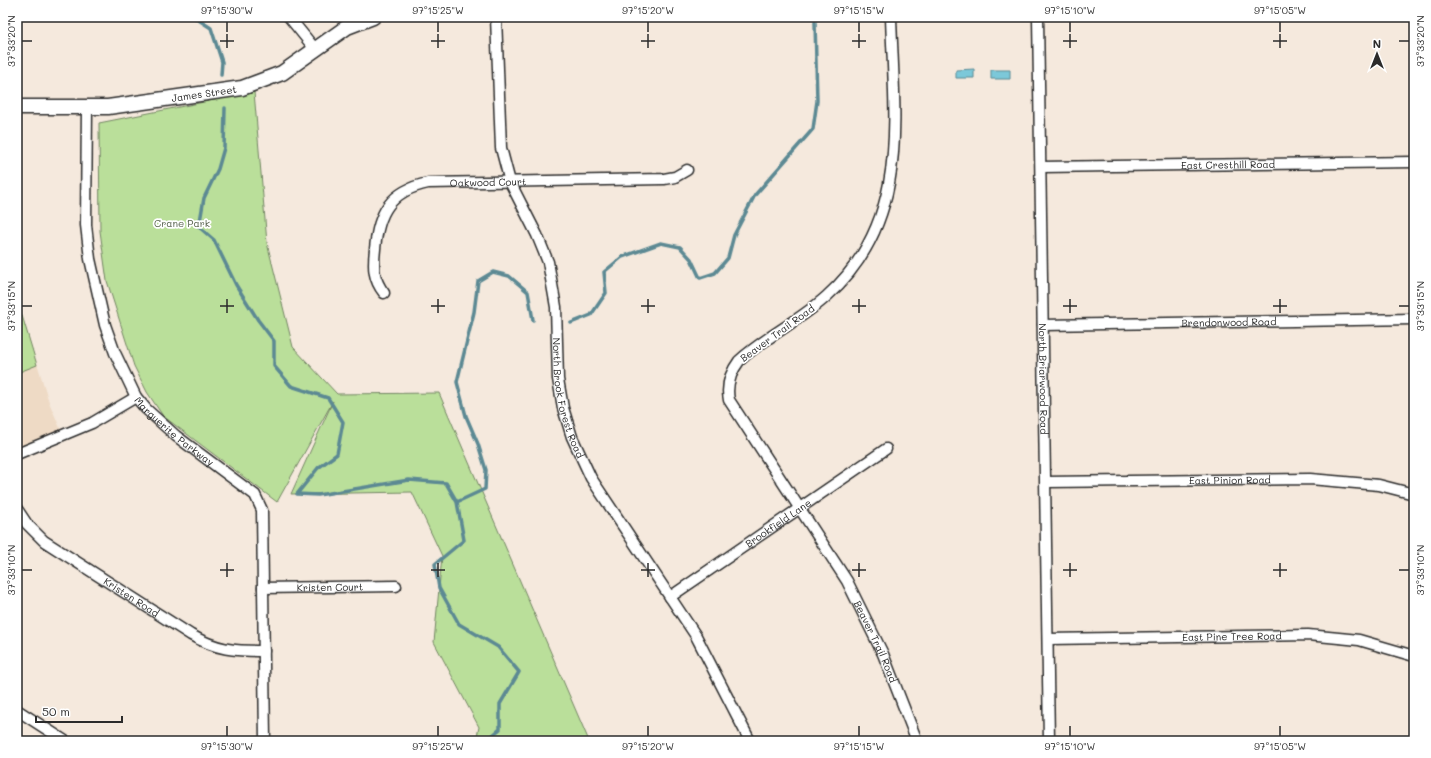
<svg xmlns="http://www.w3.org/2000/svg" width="1431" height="758" viewBox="0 0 1431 758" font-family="Mali,sans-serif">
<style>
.built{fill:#eedac5}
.green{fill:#badf9a;stroke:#728562}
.water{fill:#7bc8d9;stroke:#5b8993}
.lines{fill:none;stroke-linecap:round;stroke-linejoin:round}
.stream{stroke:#5b8993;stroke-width:3.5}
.street-casing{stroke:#2b2b2b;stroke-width:13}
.secondary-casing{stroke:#2b2b2b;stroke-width:17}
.street{stroke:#fff;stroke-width:10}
.secondary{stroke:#fff;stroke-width:14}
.ticks{fill:none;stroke:#2b2b2b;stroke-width:1.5}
.labels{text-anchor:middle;stroke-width:3.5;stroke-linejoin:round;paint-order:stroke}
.street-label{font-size:10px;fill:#2b2b2b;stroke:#fff}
.park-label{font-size:10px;fill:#56614c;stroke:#fff}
.neatline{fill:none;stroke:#2b2b2b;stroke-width:1.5}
.ticks-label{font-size:10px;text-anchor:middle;fill:#2b2b2b}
</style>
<rect width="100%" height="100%" fill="#f5e9dd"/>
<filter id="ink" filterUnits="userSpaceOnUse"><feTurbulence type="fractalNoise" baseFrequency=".025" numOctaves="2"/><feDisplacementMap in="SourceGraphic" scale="8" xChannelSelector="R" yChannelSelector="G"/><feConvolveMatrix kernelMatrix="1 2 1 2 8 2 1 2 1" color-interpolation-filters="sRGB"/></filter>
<g filter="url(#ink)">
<path class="built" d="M17 299 49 402 63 435 17 454Z"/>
<path class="green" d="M254 92 267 243 293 347 337 394 439 393 589 741H476L479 727 434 642 442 556 412 492 291 494 333 401 277 502 163 416 147 392 134 366 107 281 100 231 99 123Z
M17 299 37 365 17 373Z"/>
<path class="water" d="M974 69V78H956V70Z
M991 70H1010V79H991Z"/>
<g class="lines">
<path class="stream" d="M194 17 211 28 222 62 221 75
M225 108 224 148 218 169 204 198 199 227 214 240 236 285 258 320 274 341V366L291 386 328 398 343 422 337 454 318 468 297 494 318 495 409 480 446 483 457 502 464 540 435 564 439 588 459 624 498 647 519 672 500 704V729L486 741
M571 323 591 315 606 293 604 272 622 257 661 243 680 247 691 259 700 278 715 273 728 258 734 235 755 195 813 129 817 101 815 22
M457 502 485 489 486 470 478 444 466 416 457 382 474 312 478 281 493 272 509 276 528 292 533 320"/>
<defs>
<g id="street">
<path d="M289 17 315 49"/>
<path id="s1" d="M496 17 501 148 510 182 537 235 548 262 556 307 558 379 563 408 572 437 591 478 696 636 750 741"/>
<path id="s2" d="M891 17C894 118 911 221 827 296 800 321 766 336 739 361 730 373 726 385 729 400L847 581 883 654 917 741"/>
<path id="s3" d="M1038 17 1049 741"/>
<path id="s4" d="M87 106 86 225 90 259 105 325 115 353 136 397 146 409 176 436 255 495 262 510 265 741"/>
<path id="s5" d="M1041 167 1414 162"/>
<path id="s6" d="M384 293C373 279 373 267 375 249 378 213 390 191 428 183L664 179 675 177 687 170"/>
<path id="s7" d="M1043 325 1414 319"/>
<path d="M17 454 92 423 136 397"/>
<path id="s8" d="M1046 482 1310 479 1379 485 1414 494"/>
<path id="s9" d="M17 509 27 524 44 541 191 635C217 650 234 651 264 651"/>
<path id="s10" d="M263 588 396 586"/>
<path id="s11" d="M670 597 886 449"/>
<path id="s12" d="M1048 639 1308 635 1359 640 1414 656"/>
<path d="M17 710 65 741"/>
</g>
<g id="secondary">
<path id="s13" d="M17 107H108L242 88 282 73 347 27 373 17"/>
</g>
</defs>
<use href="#street" class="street-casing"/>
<use href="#secondary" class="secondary-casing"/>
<use href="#street" class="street"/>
<use href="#secondary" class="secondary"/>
</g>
</g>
<path class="ticks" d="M227 22V32M438 22V32M648 22V32M859 22V32M1070 22V32M1280 22V32M227 34V48M438 34V48M648 34V48M859 34V48M1070 34V48M1280 34V48M22 41H32M220 41H234M431 41H445M641 41H655M852 41H866M1063 41H1077M1273 41H1287M1399 41H1409M227 299V313M438 299V313M648 299V313M859 299V313M1070 299V313M1280 299V313M22 306H32M220 306H234M431 306H445M641 306H655M852 306H866M1063 306H1077M1273 306H1287M1399 306H1409M227 563V577M438 563V577M648 563V577M859 563V577M1070 563V577M1280 563V577M22 570H32M220 570H234M431 570H445M641 570H655M852 570H866M1063 570H1077M1273 570H1287M1399 570H1409M227 726V736M438 726V736M648 726V736M859 726V736M1070 726V736M1280 726V736"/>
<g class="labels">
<g class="street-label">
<text dy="4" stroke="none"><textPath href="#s13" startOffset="188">James Street</textPath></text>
<text dy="4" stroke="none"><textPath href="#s5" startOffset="187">East Cresthill Road</textPath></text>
<text dy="4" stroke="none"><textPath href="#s6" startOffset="199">Oakwood Court</textPath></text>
<text dy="4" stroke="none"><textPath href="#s7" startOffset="186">Brendonwood Road</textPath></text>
<text transform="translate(777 333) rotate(-36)" y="4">Beaver Trail Road</text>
<text dy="4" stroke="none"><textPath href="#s3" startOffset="362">North Briarwood Road</textPath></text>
<text dy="4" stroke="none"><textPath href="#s1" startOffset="393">North Brook Forest Road</textPath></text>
<text dy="4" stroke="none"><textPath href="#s4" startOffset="351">Marguerite Parkway</textPath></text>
<text dy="4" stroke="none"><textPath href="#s8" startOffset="184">East Pinion Road</textPath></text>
<text dy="4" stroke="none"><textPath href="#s11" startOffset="131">Brookfield Lane</textPath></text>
<text dy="4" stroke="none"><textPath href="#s10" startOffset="67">Kristen Court</textPath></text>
<text dy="4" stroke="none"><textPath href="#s9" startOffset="146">Kristen Road</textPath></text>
<text dy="4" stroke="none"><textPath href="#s12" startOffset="184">East Pine Tree Road</textPath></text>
<text dy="4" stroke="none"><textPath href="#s2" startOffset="732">Beaver Trail Road</textPath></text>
</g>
<g class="park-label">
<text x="182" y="227">Crane Park</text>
</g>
</g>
<rect width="1431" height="758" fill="none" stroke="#fff" stroke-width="44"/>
<g transform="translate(1377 54)" stroke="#ffffff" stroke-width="3" paint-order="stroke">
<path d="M0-3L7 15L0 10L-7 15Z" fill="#2b2b2b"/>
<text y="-6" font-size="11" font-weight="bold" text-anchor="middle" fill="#2b2b2b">N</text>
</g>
<path d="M36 716v6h86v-6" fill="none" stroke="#2b2b2b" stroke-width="2"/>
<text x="42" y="716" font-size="12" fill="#2b2b2b" stroke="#ffffff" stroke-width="3" paint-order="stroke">50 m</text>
<rect x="22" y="22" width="1387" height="714" class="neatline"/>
<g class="ticks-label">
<text x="227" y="14">97°15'30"W</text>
<text x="438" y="14">97°15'25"W</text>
<text x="648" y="14">97°15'20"W</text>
<text x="859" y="14">97°15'15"W</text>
<text x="1070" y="14">97°15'10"W</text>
<text x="1280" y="14">97°15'05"W</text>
<text transform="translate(11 41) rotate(-90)" y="4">37°33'20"N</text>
<text transform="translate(1420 41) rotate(-90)" y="4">37°33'20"N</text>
<text transform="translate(11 306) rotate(-90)" y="4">37°33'15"N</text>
<text transform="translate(1420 306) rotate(-90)" y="4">37°33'15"N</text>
<text transform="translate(11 570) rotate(-90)" y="4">37°33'10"N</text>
<text transform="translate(1420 570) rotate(-90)" y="4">37°33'10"N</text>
<text x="227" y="750">97°15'30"W</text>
<text x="438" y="750">97°15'25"W</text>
<text x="648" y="750">97°15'20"W</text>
<text x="859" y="750">97°15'15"W</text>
<text x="1070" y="750">97°15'10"W</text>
<text x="1280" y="750">97°15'05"W</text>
</g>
</svg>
